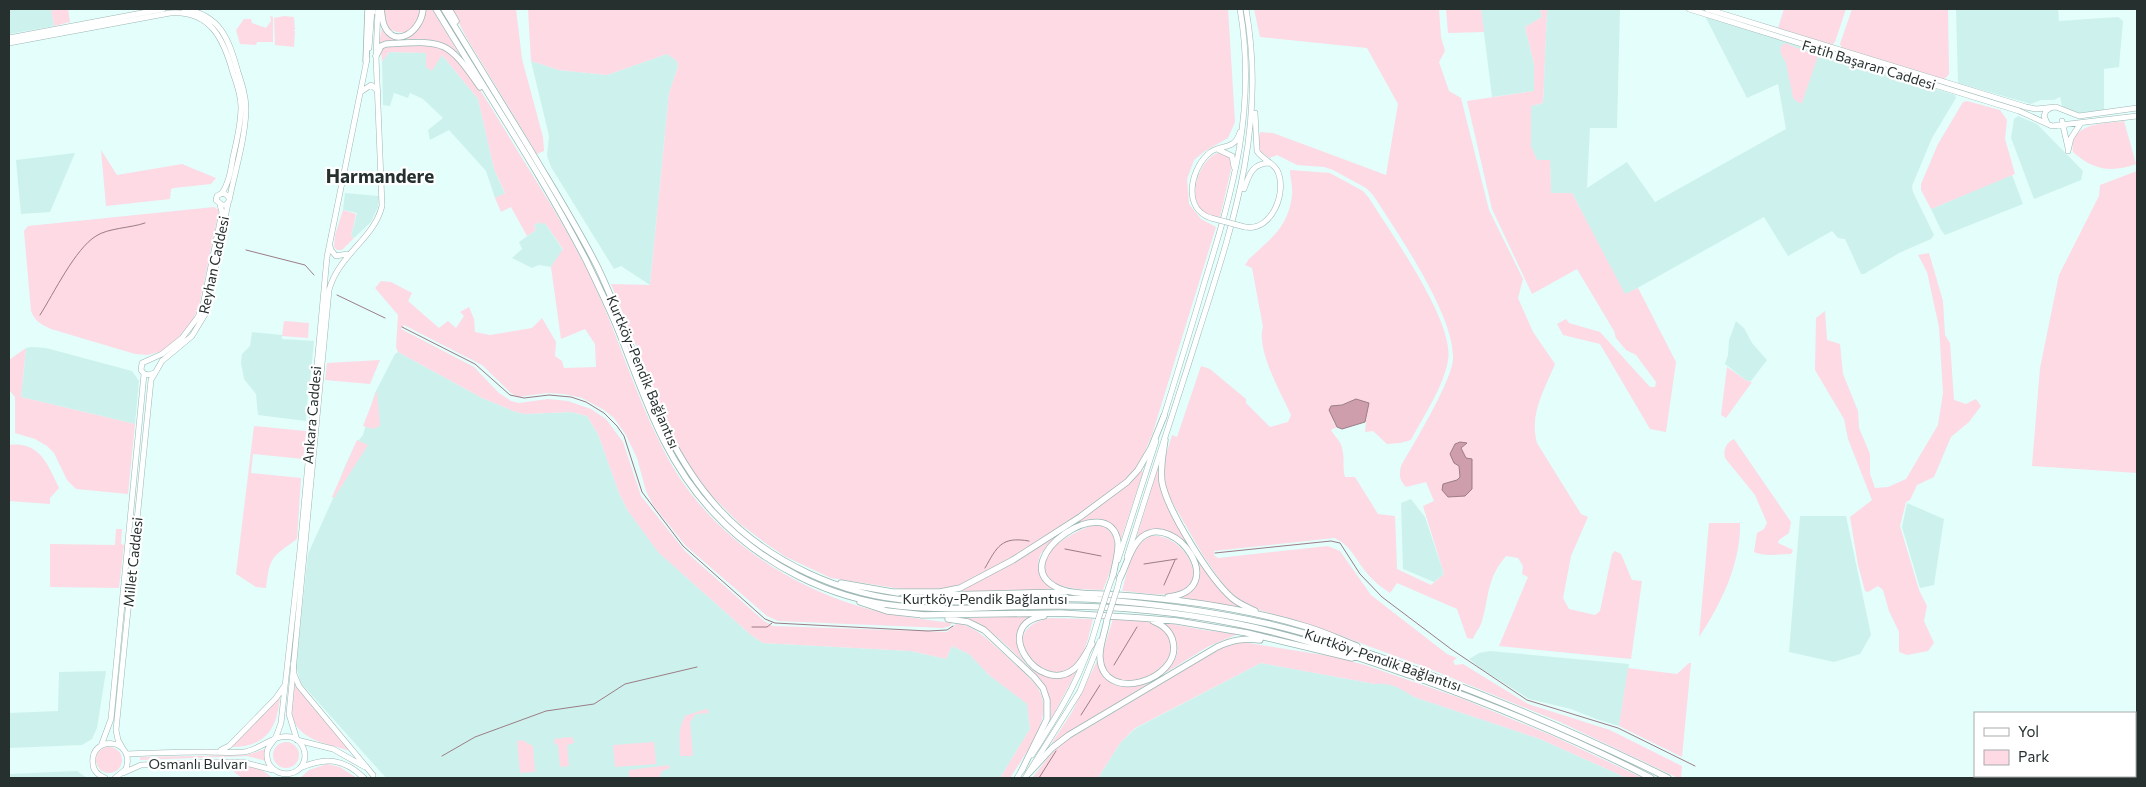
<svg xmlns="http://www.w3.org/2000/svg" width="2146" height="787" viewBox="0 0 2146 787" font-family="Commissioner,sans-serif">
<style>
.built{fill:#cdf2ed}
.green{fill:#fddae4}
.water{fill:#ce9eac;stroke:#9c7d86}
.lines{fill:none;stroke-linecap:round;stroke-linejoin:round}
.stream{stroke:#9c7d86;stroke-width:1}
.primary-casing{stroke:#9db7b4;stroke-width:6}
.trunk-casing{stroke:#9db7b4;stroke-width:6}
.motorway-casing{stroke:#9db7b4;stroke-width:7}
.primary{stroke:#fff;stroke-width:5}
.trunk{stroke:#fff;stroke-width:5}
.motorway{stroke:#fff;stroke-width:5.5}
.trunk-bridge-casing{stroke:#9db7b4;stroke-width:6;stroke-linecap:butt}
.trunk-bridge{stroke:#fff;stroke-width:5}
.labels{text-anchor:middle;stroke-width:4.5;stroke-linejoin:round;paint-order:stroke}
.street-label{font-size:14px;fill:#26312f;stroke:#fff}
.district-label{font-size:19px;font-weight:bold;fill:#26312f;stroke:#fff}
</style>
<rect width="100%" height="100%" fill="#e3fefb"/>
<path class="built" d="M9 9H51L54 26 9 34Z
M1481 9H1540L1542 17 1525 27 1534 64V91L1492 97Z
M1547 9H1620L1617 128H1590L1587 188 1627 162 1655 202 1786 129 1778 84 1747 98 1705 16 1955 95 1956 98 1932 138 1912 186 1913 192 1934 235 1931 239 1899 253 1864 274H1861L1845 239 1838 238 1832 231 1788 256 1764 217 1625 295 1572 193H1551L1550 161 1537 160 1531 146V106L1543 103Z
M1956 9H2058L2059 21 2118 17 2123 21 2119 67 2104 69V110L2081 114 2073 111 2062 106 2060 97 2054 100H2041L2031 104 1958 83Z
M389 52 426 53V67L442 55 478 99 494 169 505 194 495 198 486 171 449 130 430 140 428 130 443 118 423 99 410 93 408 98 394 93 390 106 383 105 382 62Z
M667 54 677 61 678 67 669 93 650 285 621 266 614 269 551 167 547 156 549 136 531 61 559 70 607 75Z
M2018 116 2037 124 2083 171 2081 180 2034 199 2011 138 2014 119Z
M75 153 50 212 21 214 16 160Z
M2012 175 2023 204 1945 235 1941 230 1931 209Z
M345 193 379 196 378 207 371 222 354 238 351 236 357 213 343 210Z
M540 222 545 223 563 250 551 267 539 265 532 268 512 258 522 249 519 242 536 230 534 225Z
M1736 321 1744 328 1752 343 1767 360 1751 381H1747L1725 364 1728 355 1729 340Z
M252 332 282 335V339L314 341 310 382 307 387 308 394 306 421 258 415 256 394 244 379 241 363 242 354 250 346Z
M31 347 46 348 132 371 139 381 135 424 21 397 26 348Z
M398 352 482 398 516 412 525 414 571 412 587 416 598 434 619 493 628 511 642 530 686 577 751 635 763 643 911 651 946 659 952 646 969 654 989 675 1027 703 1030 729 1000 778H386L301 683 296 666 308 554 335 494 345 466 355 445 363 435 375 393 395 354Z
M1411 499 1425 517 1444 574 1434 582 1403 569 1401 503Z
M1907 503 1944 519 1934 585 1920 588 1902 527Z
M1800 516H1846L1871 635 1860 654 1834 662 1789 652Z
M1490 651 1629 664 1619 726 1596 719 1571 709 1529 699 1480 668 1469 659 1479 653Z
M1261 663 1375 684 1384 682 1400 688 1414 697 1540 739 1627 778H1098L1120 743 1136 728Z
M106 671 97 728 92 739 82 745 9 748V713L58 711 59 672Z
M77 771 87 778H9V774Z"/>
<path class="green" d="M51 9H68L70 22 54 26Z
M385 9H420C419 29 407 38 389 29L385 21Z
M425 9H432L461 57C455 52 449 46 442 43 430 38 391 38 379 44L382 27C397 52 424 33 425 9Z
M452 9H516L522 59 543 137 544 151 537 154 466 37Z
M528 9H1228L1235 122 1228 138 1205 151 1194 160 1187 179 1189 204 1201 219 1216 227 1152 435 1138 466 1123 483 1059 528 1009 559 969 581 955 587 934 591 908 590 831 578 786 557 768 545 740 524 710 494 690 467 673 437 611 284 650 285 669 93 678 67 677 61 667 54 607 75 559 70 531 61Z
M1254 9H1439L1441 37 1445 51 1439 62 1449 91 1461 98 1489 210 1523 279 1518 298 1533 332 1555 364C1544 391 1529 414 1537 443L1581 514 1588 517 1571 556 1563 598 1569 609 1595 615 1600 611 1612 554 1615 551 1621 554 1632 580 1642 581 1631 659 1499 646 1528 577 1522 574 1523 566 1518 558 1506 556C1486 580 1490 594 1482 621 1480 628 1475 633 1473 639L1467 638 1457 609 1397 583 1390 593C1381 587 1373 581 1366 572 1356 560 1350 544 1334 538L1214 551V555L1218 558 1328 546 1340 551 1371 595 1447 654 1457 658 1453 661 1455 665 1463 664 1528 704 1610 730 1682 766 1681 778H1678L1560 722 1430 669 1328 631 1259 610 1243 603 1225 587 1204 557 1168 495 1163 473 1165 458 1172 435 1177 437 1201 366 1210 369 1246 399V403L1270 427 1288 422 1291 415C1281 393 1256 350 1263 327L1252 268 1245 265 1249 259C1270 239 1288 228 1292 196 1293 187 1290 178 1290 170L1330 173 1363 191 1369 198C1390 232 1455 322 1448 360 1444 386 1423 417 1411 440L1400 443 1387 444 1373 431 1365 432 1367 411 1369 407 1356 399 1338 406 1333 422 1337 427 1331 430C1334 436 1341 441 1342 448 1345 458 1342 467 1345 477H1355L1378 514 1395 516 1397 569 1431 585 1444 574 1423 506 1434 501 1426 482 1406 487C1399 479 1399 476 1401 466 1413 445 1452 381 1453 359 1455 316 1397 232 1373 195L1366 188 1333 170 1324 167 1297 165 1277 155 1270 158C1257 152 1258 144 1260 132L1273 133 1386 175 1398 104 1367 48 1260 37Z
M1446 9H1481L1484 32 1448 33Z
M1540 9H1547L1543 103 1531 106V146L1537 160H1550L1551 193H1572L1625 294 1638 288 1676 362 1666 432 1650 429 1600 344 1563 335 1557 324 1566 319 1569 323 1600 332 1650 387H1655L1656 382 1636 355 1626 350 1616 338 1614 331 1577 269 1532 294 1492 209 1467 101 1534 91V64L1525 27 1542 17Z
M1784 9H1846L1835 42 1832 45 1778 28Z
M1852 9H1948L1949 74 1944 80 1842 48 1840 44Z
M270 16 273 17V42H257L256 45 240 44 236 30 244 19H251L252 23 266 28 271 21Z
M284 16 294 17 295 30H292L295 31 294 47 275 45 274 18Z
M1785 43 1818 56 1802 103H1799L1793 98 1786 63 1780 52 1781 46Z
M426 44C432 45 440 46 446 50 465 62 492 109 505 130 535 180 568 229 593 282 618 336 635 394 662 447 701 526 775 580 858 606 889 615 920 619 952 623L950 626 943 628 778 621 767 616 686 546 653 505 646 491 637 458 626 435 614 418 604 410 582 398 564 394 547 393 518 397 511 393 482 365 404 325 401 329 474 367 499 393 511 401 519 403 548 399 568 401 591 409 606 419 623 442 641 496 685 551 764 621 773 626 947 632 957 623C977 627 989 641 1004 654 1014 664 1026 673 1035 684 1059 714 1026 752 1010 778H1000L1030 729 1027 704 989 675 969 654 952 646 946 659 911 651 763 643 751 635 658 552 628 511 619 493 598 434 587 416 571 412 525 414 516 412 482 398 398 352 396 347 398 315 375 288 381 281 391 282 412 293 408 301 439 328 448 321 456 328 464 316 460 312 469 307 474 319 475 332 490 335 532 328 542 318 556 342 555 356 562 361 564 368 596 367 595 344 585 329 561 339 551 267 563 249 545 223 542 224 540 222 534 225 536 230 527 236 511 207 501 212 495 198 505 193 494 169 478 99 442 55 432 71 426 67V53L389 52 382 62 381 50 383 47Z
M1967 101 2000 110 2007 120 2005 139 2015 174 1931 209 1921 190V184L1938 144 1963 102Z
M2124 121 2136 164C2111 173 2093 170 2073 152 2069 122 2104 124 2124 121Z
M101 150 117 175 182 164 216 178 211 184 174 188 171 189 170 199 106 206Z
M1222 152 1229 157 1232 165 1220 217C1212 215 1205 215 1199 207 1188 192 1202 154 1222 152Z
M2137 171V473L2032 466 2040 368 2059 275 2099 196 2100 185Z
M214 207 219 210 200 302 193 320 184 333 162 351 148 355 135 354 51 329C41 324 35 322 31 311L24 231 28 226Z
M343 210 356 214 351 236 354 238 342 250H337L334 247 335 235Z
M1929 253 1943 301 1945 335 1950 343 1954 400 1966 404 1976 399 1981 406 1969 422 1951 437 1934 477 1917 485 1910 500 1906 502 1900 526 1919 590 1927 606 1924 621 1934 643 1928 651 1907 655 1899 652V632L1889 611 1883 590 1878 586 1868 592 1865 591 1858 565 1850 517 1872 500 1848 439 1844 419 1815 370 1816 318 1825 311 1827 340 1840 344 1843 374 1858 411 1859 428 1870 454V474L1875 488 1888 487 1906 479 1938 425 1943 393 1939 327 1927 272 1918 255Z
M284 321 309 323 308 338 282 336Z
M26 348 21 397 135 424 128 494 76 489 67 480 54 453 47 446 35 439 15 433V397L9 390V360Z
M380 360 370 384 325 380 327 363Z
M1727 367 1747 381 1752 382 1726 418 1721 415Z
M377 390 380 425C375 431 369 428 363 426Z
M254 426 306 431 303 459 253 454 251 473 301 478 297 539C271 558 270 556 266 588L256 587 236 574Z
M1734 439 1791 522 1789 533 1779 540 1778 543 1793 550 1791 554C1778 554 1766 557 1754 552L1757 533 1764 529 1767 523 1755 495 1725 458C1723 450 1726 443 1734 439Z
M357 440 368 445 334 498 332 497Z
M9 445C40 441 48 465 59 488L50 498V504L9 501Z
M1158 468 1174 516 1230 599 1244 610 1178 597C1232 583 1174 502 1136 539Z
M1141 470 1143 472 1120 542C1108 494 1058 531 1040 555 1035 571 1041 580 1054 590L951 592 1062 531Z
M1709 523H1740C1741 563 1721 604 1699 637Z
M1098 524C1129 534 1110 570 1103 590L1077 589 1056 585 1045 573C1045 569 1044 565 1045 561 1049 544 1083 527 1098 524Z
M116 529H122L121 544 124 545 119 588 50 587V544L115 545Z
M1151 536C1182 532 1214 584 1177 593 1160 597 1139 592 1122 591 1128 571 1130 545 1151 536Z
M1034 616C998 641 1028 681 1061 678 1067 677 1073 673 1078 669L1050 721C1052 708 1050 694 1043 683 1039 676 1032 671 1026 665 1008 646 990 627 965 618Z
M1050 618 1093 619C1089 634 1086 653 1075 665 1049 694 987 631 1050 618Z
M1113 619C1127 620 1147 619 1159 626 1196 649 1144 692 1118 680 1113 678 1109 674 1105 671L1102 654Z
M1162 622 1204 630 1238 634 1209 646 1051 744 1072 712 1098 659C1101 675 1114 692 1132 685 1138 683 1144 679 1149 676 1156 673 1165 670 1170 665 1185 654 1174 631 1162 622Z
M1242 642 1336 657 1365 665 1463 699 1553 736 1643 778H1627L1540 739 1414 697C1402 689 1390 682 1375 684L1261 663 1135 728 1120 743 1098 778H1032L1051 754 1064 742 1221 648Z
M1689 663H1691L1682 757 1619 726 1628 668 1677 674Z
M295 684 353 752C331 744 294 741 292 712 292 703 294 693 295 684Z
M280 697C277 729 266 747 231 747Z
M708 709 709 713 696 714 690 722 693 756H680C680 741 677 728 686 715 694 714 700 710 708 709Z
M570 737 573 738 574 743 567 745 569 766 560 767 558 745 555 744 554 739Z
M522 740 533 746 535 772 520 773 517 741Z
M654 742 656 764 615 767 613 745Z
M273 755a13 13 0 1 1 26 0a13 13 0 1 1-26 0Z
M96 760a13 13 0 1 1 26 0a13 13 0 1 1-26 0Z
M265 749 266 761 247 756 140 760V757L247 755Z
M327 764 340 767 357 778H300L309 770Z
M669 765 670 768 662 771 659 778H629V770Z
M226 766C242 765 261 765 272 778H242Z"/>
<path class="water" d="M1356 399 1369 403 1365 422 1342 429 1337 427 1329 410 1331 406 1342 405Z
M1460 442 1467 443 1461 448 1466 458 1472 459V489L1465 496 1448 497 1442 490 1443 484 1457 480 1460 477 1459 466 1454 463 1450 454 1455 444Z"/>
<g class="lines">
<path class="stream" d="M246 250 305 265 314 275
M337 295 385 318
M40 315C54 293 75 249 96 236 108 228 131 228 145 223
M402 327 475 364 510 395 524 398 549 395 571 397 586 402 604 413 617 426 624 436 642 492 683 546 765 619 775 623 928 631 947 630 953 626
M1065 549 1101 556
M1215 553 1331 541 1340 543 1360 574 1382 597 1451 649 1527 700 1618 728 1695 766
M1144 564 1177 559
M985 568C997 547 1001 536 1029 541
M1164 585 1175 560
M752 627H767L772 623
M1114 665 1137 627
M1081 715 1100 685
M442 756 475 737 546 711 594 704 625 684 697 667
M1039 778 1056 751"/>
<defs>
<path id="primary" d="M184 9C221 15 229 40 238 72 242 84 246 96 246 110 245 140 235 171 229 201L226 205H222L216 200 217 196 222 193 227 195 229 198
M1689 9 2019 111 2052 126 2137 116
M1707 9 2026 107 2036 109 2056 107 2079 116 2137 108
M9 38 163 9
M9 43 170 13C211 10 224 40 233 73 237 84 241 95 241 107 241 124 237 140 233 157 231 169 229 183 222 193
M369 48 372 9
M362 91 371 85 378 91
M2062 121 2068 148
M2047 123 2044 116 2046 111 2050 108
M2068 151 2071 138 2081 123
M330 246 331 250 336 256 347 254
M154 373C149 376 144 375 141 370L142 363 162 354 182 338 198 317 203 305 222 212 220 205
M297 740 289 714 329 290C339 254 374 239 382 206L376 56 378 9
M101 746 111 719 144 374
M123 749 118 740 116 730 151 380 162 361 192 336 207 311 228 203
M221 750 229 746 276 698 285 685
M126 754C153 753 180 752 206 752 219 752 232 753 244 752 260 750 275 733 291 737 304 740 309 757 301 767 289 781 265 772 267 753 267 747 271 745 274 740 277 736 279 728 281 723L300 550 327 257 367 59
M123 773 141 765 213 762H242L273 770
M105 778C98 775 93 771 93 764 89 735 136 737 126 769L115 778"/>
<path id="trunk" d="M1219 150 1232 156 1234 167
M1244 189C1249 175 1252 163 1270 163
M1211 218C1183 209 1190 172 1207 155 1219 142 1234 153 1240 132
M1245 227C1272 232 1288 191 1277 170 1272 162 1262 159 1257 151L1255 113
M1163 419C1177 374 1191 329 1204 284 1233 190 1257 108 1240 9
M1127 557C1150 482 1175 408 1198 334 1233 224 1267 126 1246 9
M1118 560 1156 441
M1108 589 1114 572
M1117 589 1121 574
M293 664 294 674 299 686 373 775
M297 740 333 749 365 767
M1032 755C1062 708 1083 675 1098 620
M300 768C326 757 343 758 364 778
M1017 778 1023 768
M1025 778 1080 691 1100 641"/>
<path id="motorway" d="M372 9 373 12
M381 9C382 14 382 20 384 25 395 51 422 30 423 9
M436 9C486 92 541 173 586 260 597 283 609 307 619 332 645 397 663 459 713 512 761 564 829 599 899 606 952 612 1005 605 1057 606 1118 606 1179 612 1238 624 1298 636 1354 656 1412 676 1493 705 1574 738 1651 778
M444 9C473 56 502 104 531 151 554 190 578 228 598 268 637 349 656 440 718 508 767 562 842 596 914 601 972 605 1031 596 1089 599 1150 603 1210 611 1269 624 1324 637 1376 655 1428 674 1510 705 1590 739 1668 778
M449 9 456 21
M376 56 381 46 386 44C444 41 446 38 480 87
M366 61 368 9
M1165 440C1163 454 1160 468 1162 482 1167 510 1210 579 1232 598 1239 604 1247 607 1255 611
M1113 575C1115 565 1119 551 1118 542 1109 488 1007 559 1054 586 1070 596 1098 593 1117 595 1180 599 1243 608 1304 626 1322 631 1339 639 1357 646
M1120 578C1126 566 1131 546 1142 537 1175 511 1231 590 1168 597
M841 583 898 593
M894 592H940L960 588 1013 560 1080 517 1127 482 1138 470 1151 448 1164 416
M940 595 1065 592
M860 602 887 611 924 615
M921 615 1061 613 1141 618 1177 621 1247 633 1352 658
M1044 616C989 624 1039 697 1074 669 1082 663 1086 652 1092 644
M948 619 968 622 984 630 1034 677 1043 688 1047 700V719L1022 770
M1107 620C1105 632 1099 647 1100 658 1103 705 1182 680 1173 642 1171 631 1163 625 1153 621
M1029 773 1052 748 1069 735 1217 647C1232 640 1243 638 1260 640"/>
</defs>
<use href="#primary" class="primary-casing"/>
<use href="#trunk" class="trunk-casing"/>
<use href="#motorway" class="motorway-casing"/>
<use href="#primary" class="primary"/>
<use href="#trunk" class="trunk"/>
<use href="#motorway" class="motorway"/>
<defs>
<path id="trunk-bridge" d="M1211 218 1245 227
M1098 620 1108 589
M1107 620 1117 589"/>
</defs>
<use href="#trunk-bridge" class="trunk-bridge-casing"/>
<use href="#trunk-bridge" class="trunk-bridge"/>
</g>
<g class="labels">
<g class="street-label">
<text transform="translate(1869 65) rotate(17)" y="5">Fatih Başaran Caddesi</text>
<text transform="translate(214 265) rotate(-78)" y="5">Reyhan Caddesi</text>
<text transform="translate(643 372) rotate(67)" y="5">Kurtköy-Pendik Bağlantısı</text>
<text transform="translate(312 415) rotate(-85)" y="5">Ankara Caddesi</text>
<text transform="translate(133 562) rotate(-84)" y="5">Millet Caddesi</text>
<text x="985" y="604">Kurtköy-Pendik Bağlantısı</text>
<text transform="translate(1383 660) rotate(19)" y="5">Kurtköy-Pendik Bağlantısı</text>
<text x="198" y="769">Osmanlı Bulvarı</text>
</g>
<g class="district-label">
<text x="380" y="183">Harmandere</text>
</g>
</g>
<rect width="2146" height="787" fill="none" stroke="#26312f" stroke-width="20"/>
<rect x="1974" y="712" width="162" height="65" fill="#ffffff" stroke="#a8adac"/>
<rect x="1984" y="728" width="25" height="8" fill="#ffffff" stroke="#a8adac"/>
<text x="2018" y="737" font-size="15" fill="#26312f">Yol</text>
<rect x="1984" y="750" width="25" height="15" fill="#fddae4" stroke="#a8adac"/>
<text x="2018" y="762" font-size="15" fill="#26312f">Park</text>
</svg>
